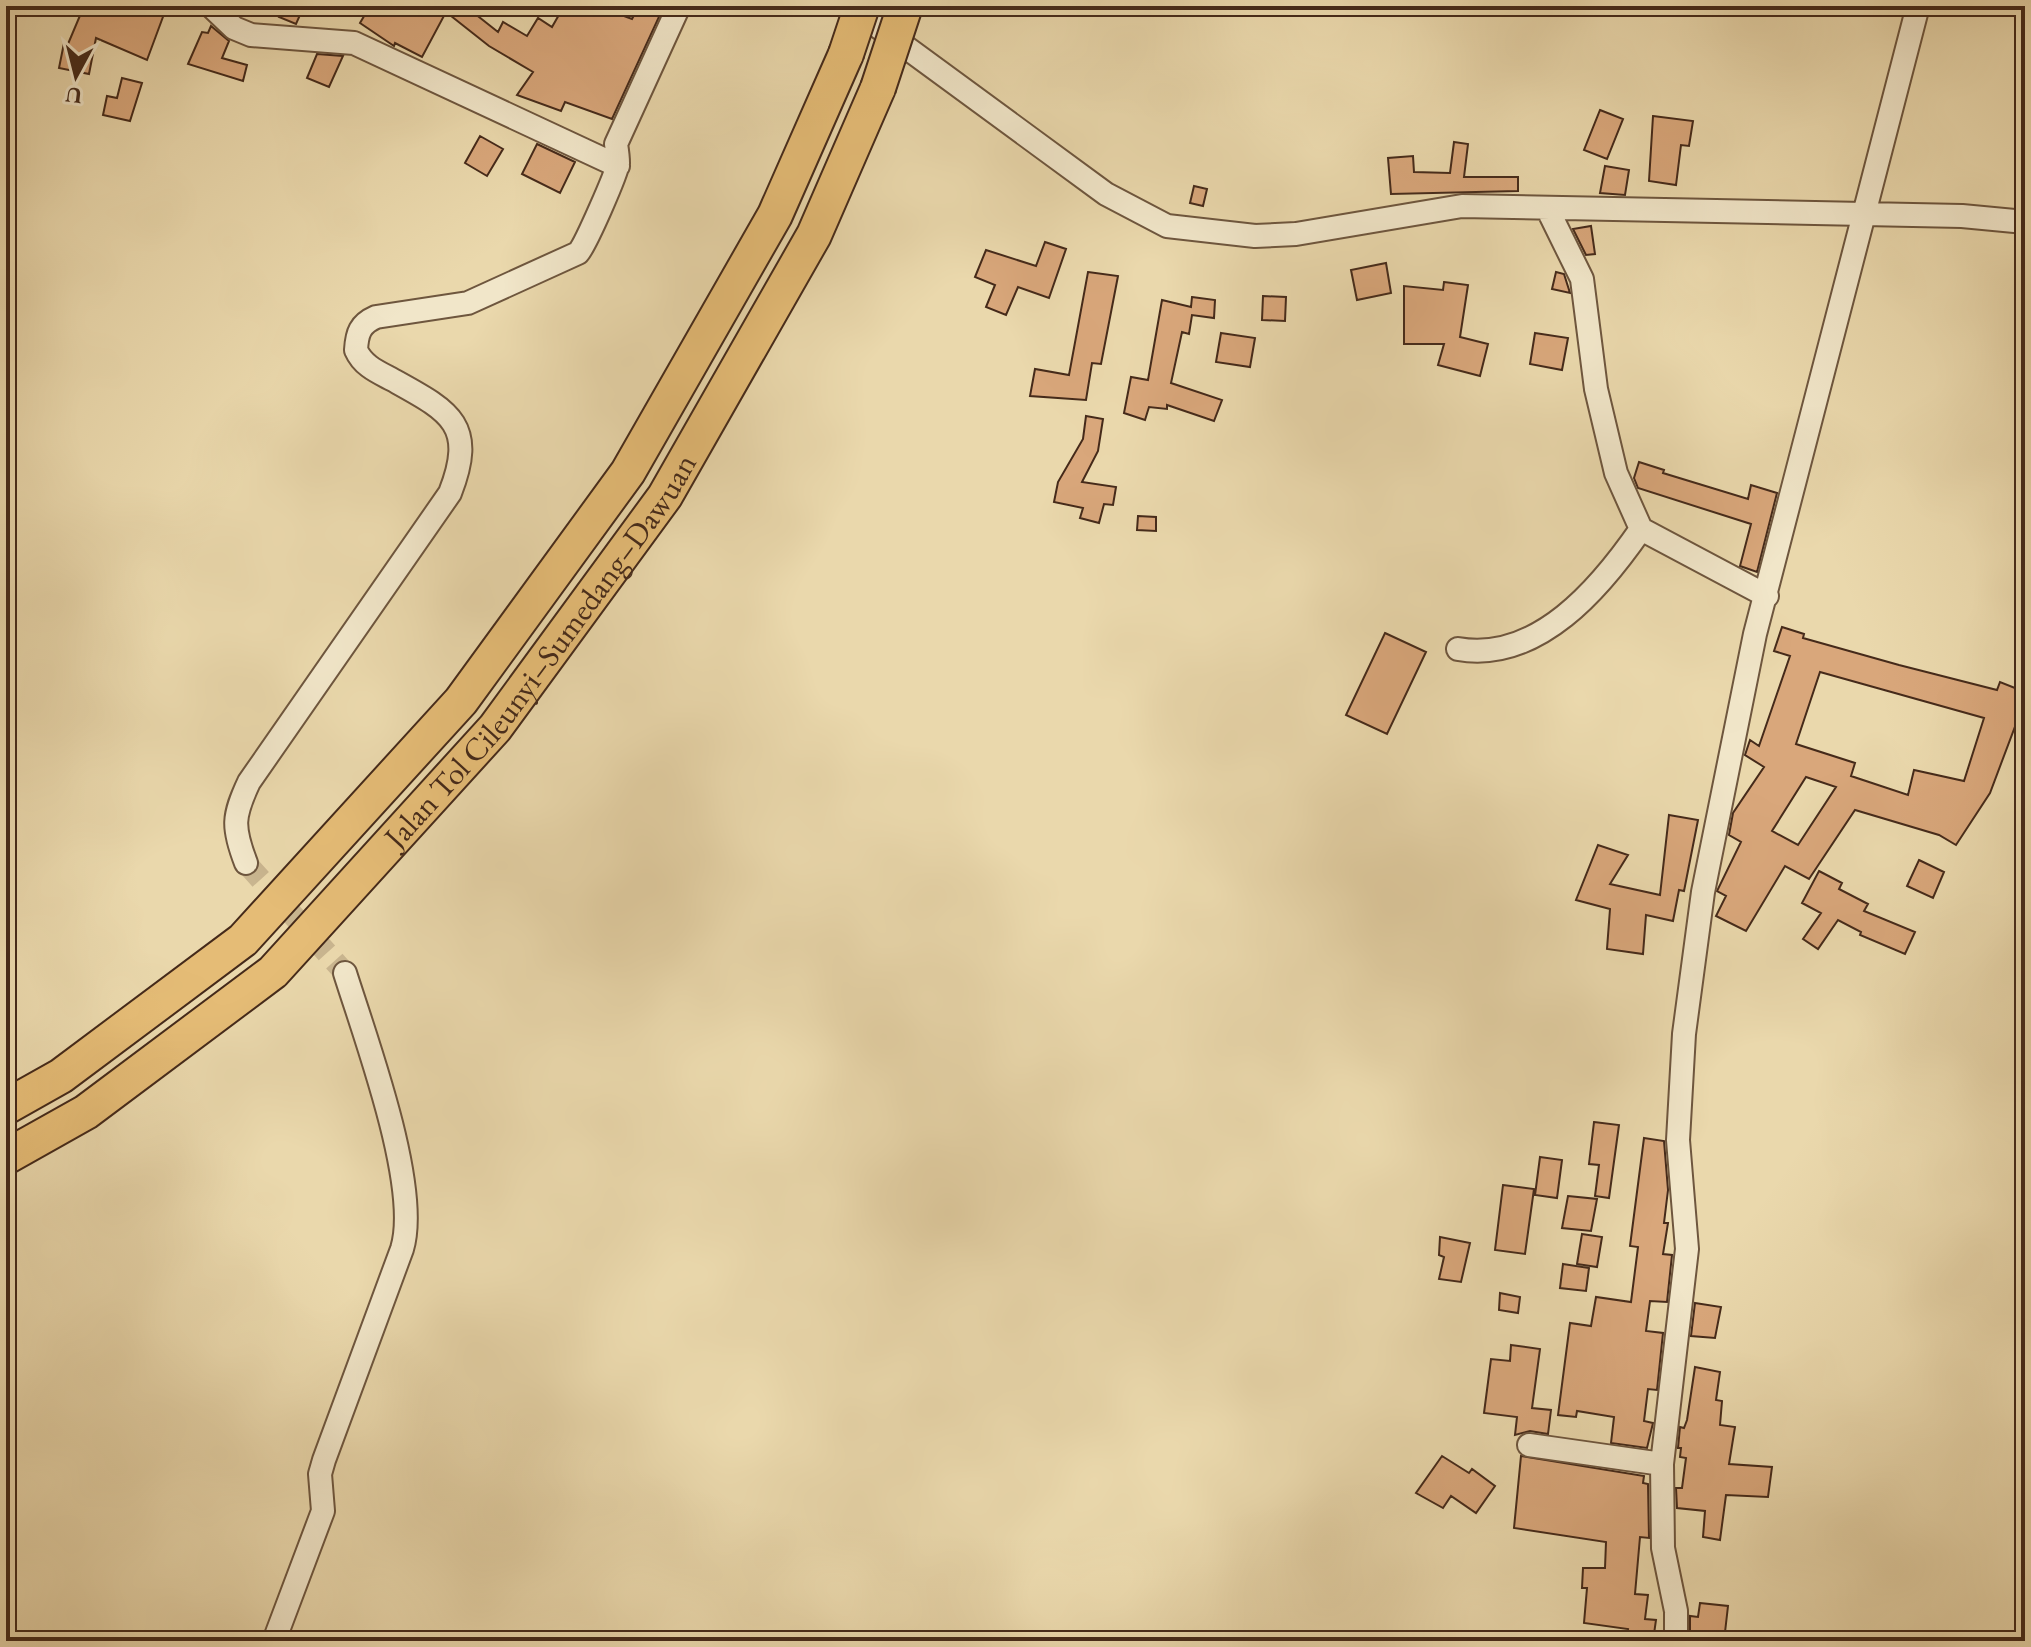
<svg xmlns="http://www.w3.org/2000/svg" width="2031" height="1647" viewBox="0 0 2031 1647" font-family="'EB Garamond',serif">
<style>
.building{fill:#d9a77b;stroke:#452a1a;stroke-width:2;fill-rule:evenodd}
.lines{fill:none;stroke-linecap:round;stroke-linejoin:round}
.minor-tunnel{stroke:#c9b58f;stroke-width:22;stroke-dasharray:22 11;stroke-linecap:butt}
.minor-casing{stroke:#6e563e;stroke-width:26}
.highway-casing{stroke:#452a1a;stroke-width:38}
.minor{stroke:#f1e6c9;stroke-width:22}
.highway{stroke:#e5bc76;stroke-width:34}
.highway-bridge-casing{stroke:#452a1a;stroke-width:38;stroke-linecap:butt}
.highway-bridge{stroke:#e5bc76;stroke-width:34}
.labels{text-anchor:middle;stroke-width:7;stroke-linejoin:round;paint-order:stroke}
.street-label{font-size:32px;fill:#452a1a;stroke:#f1e6c9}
</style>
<rect width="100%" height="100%" fill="#ead8ac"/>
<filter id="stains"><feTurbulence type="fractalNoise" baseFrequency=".0025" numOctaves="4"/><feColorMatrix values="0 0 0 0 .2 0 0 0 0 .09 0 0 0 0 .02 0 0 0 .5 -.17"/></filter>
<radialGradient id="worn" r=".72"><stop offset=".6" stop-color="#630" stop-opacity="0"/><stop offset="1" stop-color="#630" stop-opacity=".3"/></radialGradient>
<path class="building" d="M84 6H167L147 60 96 38 89 74 59 68 64 43 68 44Z
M284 6H304L296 24 279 17Z
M370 6H478L474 13 498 32 503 22 527 36 538 18 552 27 564 6H597L632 19 639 6H664L612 119 565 102 561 111 517 95 533 72 489 46 446 12 422 57 395 43 394 46 360 23Z
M211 26 229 41 222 58 247 65 243 81 188 64 202 32 208 33Z
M317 54 343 56 329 87 307 78Z
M122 78 142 83 130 121 103 115 107 96 117 98Z
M1600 110 1623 119 1607 159 1584 150Z
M1653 116 1693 121 1689 146 1681 145 1676 185 1649 181Z
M480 136 503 149 487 176 465 163Z
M1454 142 1468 144 1464 177H1518V191L1391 194 1388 158 1413 156 1414 172 1450 173Z
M537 144 575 162 560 193 522 174Z
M1605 166 1629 170 1625 195 1600 193Z
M1194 186 1207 189 1203 206 1190 203Z
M1591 226 1595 254 1586 255 1573 229Z
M1045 242 1066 249 1049 298 1018 287 1006 315 986 307 995 285 975 277 986 250 1036 266Z
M1386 263 1391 293 1357 300 1351 270Z
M1088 272 1118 276 1101 364 1092 363 1086 400 1030 396 1035 369 1069 375Z
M1556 272 1564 274 1570 293 1552 289Z
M1444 282 1468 285 1460 337 1488 344 1480 376 1438 365 1444 344H1404V286L1443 290Z
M1263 296 1286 297 1285 321 1262 320Z
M1192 297 1215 300 1214 318 1192 315 1189 334 1182 332 1171 383 1222 400 1214 421 1167 405V409L1149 407 1145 420 1124 413 1131 377 1148 380 1162 300 1191 307Z
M1221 333 1255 338 1250 367 1216 362Z
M1535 333 1568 338 1562 370 1530 364Z
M1086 416 1103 419 1098 451 1082 482 1116 487 1113 505 1104 504 1099 523 1080 518 1083 508 1054 502 1058 482 1083 439Z
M1639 462 1664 470 1663 473 1748 499 1751 485 1777 493 1757 572 1740 566 1751 524 1638 488 1634 478Z
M1138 516 1156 517V531L1137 530Z
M1782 627 1804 634 1803 638 1899 665 1997 690 2000 682 2025 692V700L1990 793 1956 845 1939 835 1855 810 1809 879 1785 866 1746 931 1716 916 1726 896 1717 891 1741 842 1729 835 1733 813 1764 767 1745 755 1750 740 1759 746 1790 656 1774 651ZM1820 672 1984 718 1964 781 1914 770 1908 795 1851 776 1855 763 1796 744ZM1806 777 1836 787 1798 845 1772 831Z
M1385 633 1426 652 1387 734 1346 715Z
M1669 815 1698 820 1684 891 1679 890 1673 921 1646 915 1643 954 1607 949 1610 909 1576 900 1598 845 1628 855 1610 884 1660 895Z
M1919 860 1944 872 1933 898 1907 886Z
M1819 871 1842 883 1839 889 1868 904 1864 911 1915 932 1905 954 1860 935 1861 932 1838 920 1818 949 1803 939 1821 913 1802 903Z
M1594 1122 1619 1125 1609 1198 1595 1196 1599 1165 1589 1164Z
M1644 1138 1664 1141 1668 1190 1664 1223H1668L1663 1254 1672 1255 1667 1302 1650 1301 1646 1331 1663 1333 1657 1390 1648 1389 1644 1421 1653 1423 1647 1448 1611 1443 1614 1417 1577 1411 1576 1417 1558 1415 1570 1323 1591 1326 1596 1297 1631 1302 1638 1247 1630 1246Z
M1540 1157 1562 1160 1557 1198 1535 1195Z
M1503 1185 1534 1189 1525 1254 1495 1250Z
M1568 1196 1597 1199 1591 1231 1562 1228Z
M1582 1234 1602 1237 1597 1267 1577 1264Z
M1440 1237 1470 1243 1461 1282 1439 1279 1444 1257 1439 1255Z
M1563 1264 1589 1268 1586 1291 1560 1288Z
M1500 1293 1520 1297 1518 1313 1499 1310Z
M1695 1303 1721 1307 1715 1338 1691 1336Z
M1511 1345 1540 1349 1532 1408 1551 1410 1548 1434 1530 1431 1515 1435 1517 1417 1484 1413 1491 1359 1510 1361Z
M1695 1367 1720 1372 1716 1400 1722 1401 1720 1425 1735 1427 1729 1464 1772 1467 1768 1497 1726 1495 1720 1540 1703 1537 1705 1511 1677 1508 1676 1488H1682L1686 1458 1680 1457 1681 1448H1678L1680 1427 1684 1428 1687 1420Z
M1442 1456 1469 1473 1472 1469 1495 1486 1476 1513 1451 1496 1443 1508 1416 1493Z
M1521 1456 1644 1476 1643 1483 1648 1484 1649 1538 1640 1537 1635 1594 1648 1595 1645 1619 1656 1620 1653 1641H1626L1628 1629 1584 1623 1587 1588H1582L1583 1568H1605L1606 1542 1514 1528Z
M1700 1603 1728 1606 1724 1641H1698L1699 1636 1690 1635V1616L1698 1617Z"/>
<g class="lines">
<path class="minor-tunnel" d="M246 863 345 973"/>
<defs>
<path id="minor" d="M211 6 234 28 251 35 354 43 618 166
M851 7 1106 194 1167 226 1255 236 1296 234 1462 206 1962 216 2025 222
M1547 208 1582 279 1596 389 1616 473 1641 529 1767 596
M1458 649C1538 663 1601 587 1641 529
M246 863C232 827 233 816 249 782L450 493C477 424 449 411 393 380 378 372 363 366 356 350 357 333 360 324 376 317L468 303 578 253C585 246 617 173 618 163 618 157 617 150 616 144L679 6
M1529 1445 1662 1464
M274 1641 323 1511 320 1474 324 1460 402 1249C421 1187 365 1037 345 973
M1676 1641V1611L1663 1548 1662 1464 1687 1249 1678 1140 1684 1034 1703 892 1755 634 1918 6"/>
<g id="highway">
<path d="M6 1107 61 1076 243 940 461 701 628 472 775 215 846 54"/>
<path id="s1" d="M6 1157 86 1112 273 972 495 728 665 496 814 235 878 88"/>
</g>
</defs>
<use href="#minor" class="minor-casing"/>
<use href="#highway" class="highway-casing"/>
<use href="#minor" class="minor"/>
<use href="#highway" class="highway"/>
<defs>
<path id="highway-bridge" d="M846 54 862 6
M878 88 905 6"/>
</defs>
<use href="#highway-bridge" class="highway-bridge-casing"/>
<use href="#highway-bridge" class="highway-bridge"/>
</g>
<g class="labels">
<g class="street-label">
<text dy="11" stroke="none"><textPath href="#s1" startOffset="744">Jalan Tol Cileunyi–Sumedang–Dawuan</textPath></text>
</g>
</g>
<rect width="2031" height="1647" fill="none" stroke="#ead8ac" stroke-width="32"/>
<rect x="8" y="8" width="2015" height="1631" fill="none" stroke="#452a1a" stroke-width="4"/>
<rect x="16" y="16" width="1999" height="1615" fill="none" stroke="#452a1a" stroke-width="2"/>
<g transform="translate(76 76) rotate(187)" stroke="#f1e6c9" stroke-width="6" paint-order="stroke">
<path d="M0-6L14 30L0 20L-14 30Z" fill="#452a1a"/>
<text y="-12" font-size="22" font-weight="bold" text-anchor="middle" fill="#452a1a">U</text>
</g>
<rect width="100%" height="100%" filter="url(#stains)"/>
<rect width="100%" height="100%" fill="url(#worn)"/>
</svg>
